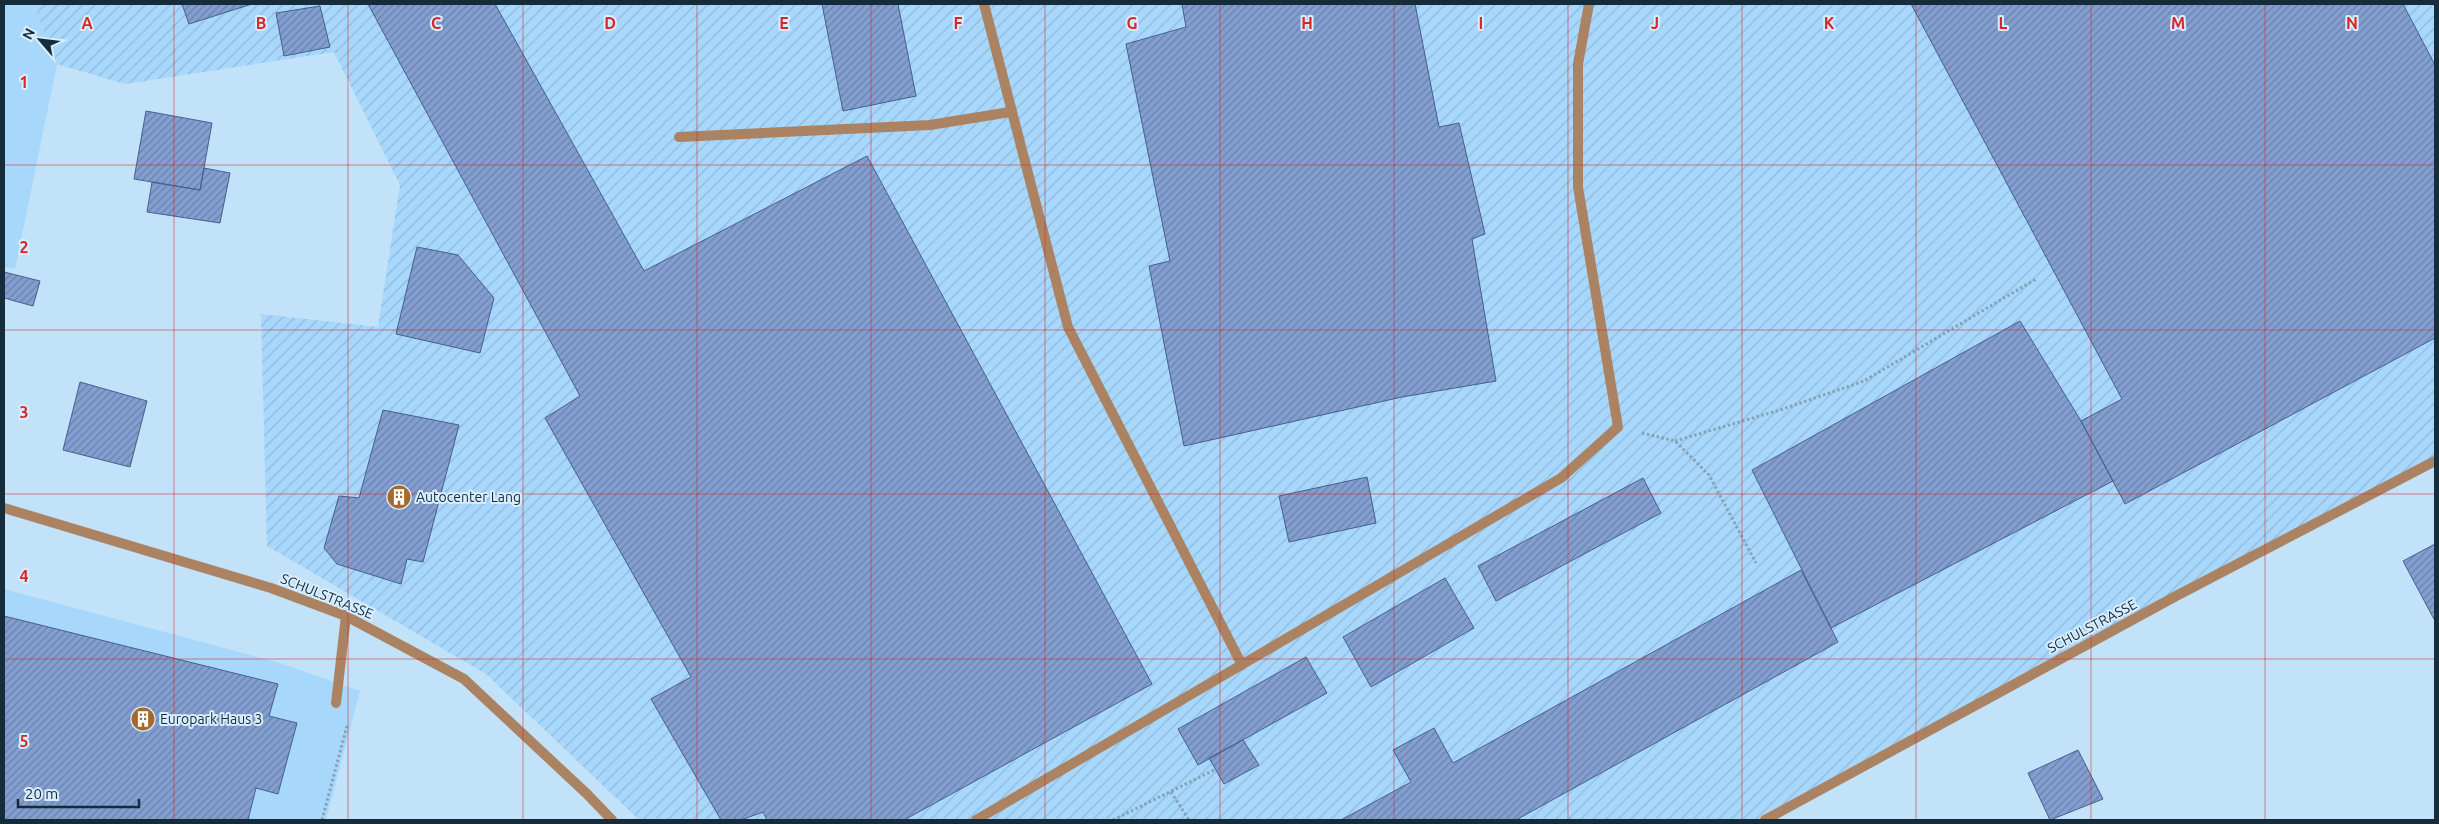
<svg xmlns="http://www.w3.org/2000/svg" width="2439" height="824" viewBox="0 0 2439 824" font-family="Ubuntu,sans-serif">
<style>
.built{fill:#a8d7fc}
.industrial{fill:url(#industrial-furrows)}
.building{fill:url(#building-hatch);stroke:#465f8c}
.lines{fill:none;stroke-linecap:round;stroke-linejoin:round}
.path{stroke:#85a1b6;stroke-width:3;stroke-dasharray:2.5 2.5;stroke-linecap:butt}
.lane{stroke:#ab8362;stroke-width:10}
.street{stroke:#ab8362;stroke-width:10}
.grid{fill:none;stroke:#d62828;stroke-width:1;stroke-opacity:0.55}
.labels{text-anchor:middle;stroke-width:4;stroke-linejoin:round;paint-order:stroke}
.poi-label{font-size:14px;fill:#172c3b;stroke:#d8edfe;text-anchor:start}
.street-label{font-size:14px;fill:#172c3b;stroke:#d8edfe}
.grid-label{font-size:16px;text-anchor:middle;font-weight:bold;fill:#d62828;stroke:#d8edfe;stroke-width:4;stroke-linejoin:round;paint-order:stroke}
</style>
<defs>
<pattern id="industrial-furrows" width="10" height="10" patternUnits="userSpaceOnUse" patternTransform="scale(1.25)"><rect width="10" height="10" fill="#a8d7fc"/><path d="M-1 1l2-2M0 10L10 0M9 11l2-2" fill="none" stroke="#90b9d9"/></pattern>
<pattern id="building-hatch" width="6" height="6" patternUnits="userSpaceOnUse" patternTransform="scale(1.25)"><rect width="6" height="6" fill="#839ed0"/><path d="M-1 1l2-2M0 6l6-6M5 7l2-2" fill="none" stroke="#6a81aa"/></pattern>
</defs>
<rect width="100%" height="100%" fill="#c2e2fa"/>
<path class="built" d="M4 4H33L57 64 15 269 4 267Z
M4 589 280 663 360 691 326 820H4Z"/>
<path class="industrial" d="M33 4H2435V461L1765 820H639L486 674 267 546 261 314 378 327 400 185 334 52 125 84 57 64Z"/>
<path class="building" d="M182 4H252L189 24Z
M368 4H495L644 271 867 156 1152 684 904 820H767L763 812 741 820H721L651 699 691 677 545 418 580 396Z
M822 4H898L916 96 843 111Z
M1182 4H1415L1439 127 1459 123 1485 234 1472 239 1496 381 1402 397 1184 446 1149 266 1170 261 1126 44 1186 27Z
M1911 4H2403L2435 65V338L2125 504 2081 421 2122 399Z
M320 6 330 47 284 56 276 13Z
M146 111 212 123 200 190 134 179Z
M204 168 230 173 220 223 147 212 152 182 200 190Z
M417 247 458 255 494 298 480 353 396 334Z
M4 272 40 281 33 306 4 298Z
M2020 321 2081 421 2113 481 1831 628 1752 470Z
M80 382 147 401 130 467 63 450Z
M383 410 459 425 423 562 407 559 401 584 337 564 324 548 339 496 359 498Z
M1367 477 1376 523 1289 542 1279 496Z
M1643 478 1661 513 1496 601 1478 566Z
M2435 544V621L2403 561Z
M1801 570 1838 642 1516 820H1341L1411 782 1393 750 1434 728 1453 763Z
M1445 578 1474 628 1371 687 1343 637Z
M4 616 278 684 269 716 297 723 278 794 256 788 248 820H4Z
M1306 657 1327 693 1198 765 1178 729Z
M1243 740 1259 765 1224 784 1209 758Z
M2078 750 2103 799 2050 820 2028 773Z"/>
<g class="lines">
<path class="path" d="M1642 433 1675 441 1709 475 1756 563
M1675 441 1780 410 1864 381 2036 279
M1171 792 1189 820
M322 820 347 726
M1113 820 1216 769"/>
<path class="lane" d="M984 4 1068 327 1242 665
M679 137 930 125 1010 112
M336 703 346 616
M976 820 1561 478 1618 427 1578 187V64L1589 4"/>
<path class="street" d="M4 508 271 588 346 616 464 679 587 794 612 820
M1765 820 2178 595 2435 461"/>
</g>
<path class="grid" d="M174 4V820M348 4V820M523 4V820M697 4V820M871 4V820M1045 4V820M1220 4V820M1394 4V820M1568 4V820M1742 4V820M1916 4V820M2091 4V820M2265 4V820M4 165H2435M4 330H2435M4 494H2435M4 659H2435"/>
<defs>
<symbol id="building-disc" viewBox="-11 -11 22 22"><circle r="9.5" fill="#a6692d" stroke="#d8edfe"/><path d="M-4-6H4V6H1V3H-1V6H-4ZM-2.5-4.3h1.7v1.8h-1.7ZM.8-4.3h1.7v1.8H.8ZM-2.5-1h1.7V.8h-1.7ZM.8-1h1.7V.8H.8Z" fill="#fff"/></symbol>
</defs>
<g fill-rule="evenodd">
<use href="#building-disc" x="385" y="483" width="28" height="28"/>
<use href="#building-disc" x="129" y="705" width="28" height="28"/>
</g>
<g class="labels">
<g class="poi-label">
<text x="416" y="502">Autocenter Lang</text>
<text x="160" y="724">Europark Haus 3</text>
</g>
<g class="street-label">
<text transform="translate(327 596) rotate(22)" y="5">SCHULSTRASSE</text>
<text transform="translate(2092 626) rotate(-28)" y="5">SCHULSTRASSE</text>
</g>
</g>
<g class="grid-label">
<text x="87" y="29">A</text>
<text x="261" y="29">B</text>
<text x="436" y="29">C</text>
<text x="610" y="29">D</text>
<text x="784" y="29">E</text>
<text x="958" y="29">F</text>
<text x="1132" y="29">G</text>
<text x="1307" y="29">H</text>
<text x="1481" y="29">I</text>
<text x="1655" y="29">J</text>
<text x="1829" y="29">K</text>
<text x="2003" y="29">L</text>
<text x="2178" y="29">M</text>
<text x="2352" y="29">N</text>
<text x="24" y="88">1</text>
<text x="24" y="253">2</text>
<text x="24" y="418">3</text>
<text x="24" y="582">4</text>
<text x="24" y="747">5</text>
</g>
<rect width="2439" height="824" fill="none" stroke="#172c3b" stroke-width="10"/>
<g transform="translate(40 40) rotate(298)" stroke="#d8edfe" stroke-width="4" paint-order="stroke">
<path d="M0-4L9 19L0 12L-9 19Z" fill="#172c3b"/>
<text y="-8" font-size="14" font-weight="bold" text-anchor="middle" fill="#172c3b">N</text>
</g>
<path d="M18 799v8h121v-8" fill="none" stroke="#172c3b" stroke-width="2.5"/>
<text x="25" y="799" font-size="15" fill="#172c3b" stroke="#d8edfe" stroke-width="4" paint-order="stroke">20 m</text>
</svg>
